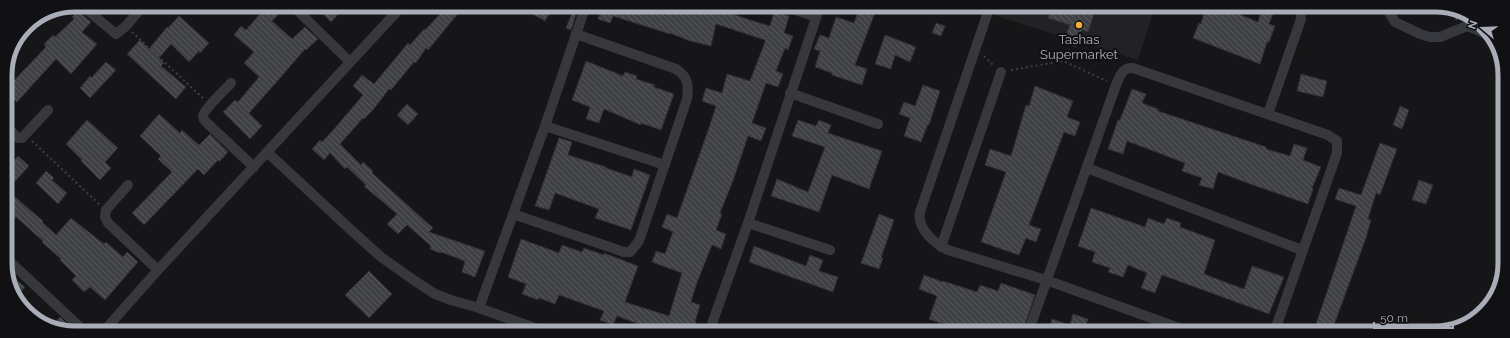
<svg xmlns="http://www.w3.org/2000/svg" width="1510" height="338" viewBox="0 0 1510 338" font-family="Raleway,sans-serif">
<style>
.built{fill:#222225}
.building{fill:url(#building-back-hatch);stroke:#303034}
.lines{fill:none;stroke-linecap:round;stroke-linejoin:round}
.path{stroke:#3d3f44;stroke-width:2;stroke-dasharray:2 3;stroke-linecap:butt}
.street{stroke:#37383d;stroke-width:10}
.poi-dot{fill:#f2b134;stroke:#111113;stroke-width:1.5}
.labels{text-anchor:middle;stroke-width:4;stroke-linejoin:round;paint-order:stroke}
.poi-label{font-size:13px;fill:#a8adb8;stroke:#111113}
.rim{fill:none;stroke:#a8adb8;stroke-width:5}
</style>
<defs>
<pattern id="building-back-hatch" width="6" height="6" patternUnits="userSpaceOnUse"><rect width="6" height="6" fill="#404145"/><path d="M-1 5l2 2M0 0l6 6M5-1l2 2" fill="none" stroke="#595a5e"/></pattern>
</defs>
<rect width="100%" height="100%" fill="#161618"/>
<path class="built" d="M1000 6H1155L1138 60 996 16Z"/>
<path class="building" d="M324 5H336L342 10 331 22 319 10Z
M432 5H465L428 50 426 48 416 63 414 62 391 90 389 89 373 110 364 119 363 118 340 144 361 165 363 162 373 171 372 173 433 228 429 232 485 251 475 277 462 272 465 261 441 252 440 253 430 249 431 246 407 225 398 234 387 224 397 214 364 186 366 185 347 167 345 169 330 153 324 160 312 149 320 140 322 142 335 128 363 95 353 86 362 75 374 84 408 43 410 45 424 29 425 30 441 13Z
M530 5H547L553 8 545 21 527 11Z
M267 6 278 15 272 21 292 39 305 27 318 39 306 50 305 49 274 85 249 113 262 126 250 139 223 112 235 100 238 102 259 77 244 63 254 52 234 35 241 26 246 30Z
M603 6H636L666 15 669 6H710L750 20 770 26 774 12 789 16 784 33 793 36 788 50 785 48 776 71 783 74 778 87 766 83 752 123 766 128 761 141 748 136 734 178 720 213 722 214 716 230 726 234 721 249 712 245 696 285 691 302 700 305 695 322H696L693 332H673L656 326 655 330 617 316 613 325 600 320 604 311 559 295 555 304 539 298 538 300 522 294 526 284 508 277 521 239 559 253 562 245 582 252 584 248 604 255V253L638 266 625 302 669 316 682 273 652 262 656 251 665 254 673 232 662 227 667 214 677 218 711 122 716 106 702 101 706 88 722 93 727 74 750 81 765 42V40L716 24 711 46 690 41 670 33V34L613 16 610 23 598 19Z
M860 6 876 10 855 65 867 69 862 85 832 75V73L815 67 820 51 814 49 820 35 829 38 836 17 854 23Z
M1052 6H1090L1096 8 1088 32 1082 30 1076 47 1063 42 1070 25 1048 18Z
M1206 6H1219L1258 22 1262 8 1274 11 1269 24 1275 26 1269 42H1267L1260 64 1193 38 1199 23 1201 24Z
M573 10 577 11 571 30 566 28Z
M78 11 91 22 82 32 97 44 71 74 56 59 17 102 5 90 46 47 44 44 53 35 55 37 74 19 72 17Z
M179 16 209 43 200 53 199 51 189 62 171 44 159 58 164 63 161 66 186 87 176 99 127 54 140 40 149 49 167 27 168 28Z
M936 23 945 26 941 36 932 33Z
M885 35 916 47 910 62 895 55 891 69 875 64Z
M586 61 623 76 625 72 637 76 636 79 655 85 654 87 674 94 661 130 641 123V125L604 109 599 123 586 119 590 107 572 100Z
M106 62 116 70 90 98 80 88 90 76 91 78Z
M1301 74 1327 81 1323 97 1297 91Z
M923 85 940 91 929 125 928 124 921 142 904 136 910 118 899 114 904 102 915 106Z
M1035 86 1073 101 1067 117 1080 122 1075 136 1064 132 1029 225 1041 229 1036 242 1026 238 1019 255 981 242 1006 172 985 165 990 149 1011 156 1026 105 1029 106Z
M1132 89 1146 94 1142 103 1158 109V111L1266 147V149L1290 156 1294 144 1307 148 1303 160 1321 167 1312 188 1313 189 1308 204 1253 185 1218 172 1213 189 1199 185 1202 178 1182 171 1185 163 1127 141 1123 154 1108 149 1118 120H1120Z
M407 104 418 114 408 125 397 115Z
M1400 106 1409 110 1402 129 1393 125Z
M159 114 180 133 182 130 199 145 210 134 228 152 219 162 218 160 204 175 198 169 144 225 132 213 172 172 158 159 161 156 140 136Z
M87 120 118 148 105 162 111 168 100 180 81 161 82 160 66 144Z
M798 120 816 126 819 120 831 125 828 133 882 151 869 189 832 175 819 212 771 196 777 179 808 192 825 147 792 136Z
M559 138 572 142 568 155 606 167V168L632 177 634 169 650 175 631 230 595 218 599 209 555 193 549 210 535 206Z
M1380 143 1397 149 1380 195 1376 193 1368 219 1371 220 1366 238 1331 333H1313L1356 206 1335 199 1339 188 1361 195Z
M18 156 29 166 7 190 43 221 42 222 56 235 71 218 104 244 106 242 123 257 127 252 138 262 105 300 90 287 84 292 72 280 76 276 60 260 61 259 42 242 43 241 16 217 6 227V170Z
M46 171 54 178 52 180 67 193 58 204 36 183Z
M1419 180 1433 185 1426 204 1412 200Z
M1091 208 1145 227 1148 218 1164 224 1167 218 1181 223 1180 227 1215 240 1204 274 1241 288 1244 289 1252 266 1284 277 1269 314 1162 275 1155 293 1141 288 1147 273 1128 265 1123 277 1108 272 1110 268 1092 262 1095 252 1078 246Z
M879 214 894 220 881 258H883L879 269 861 263Z
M754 246 806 266 810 255 823 260 819 271 838 277 833 292 749 262Z
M369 271 392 294 369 318 345 295Z
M6 272 25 287 17 297 6 277Z
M924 275 943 282V281L977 292 980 285 998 291 1001 283 1035 295 1022 333 965 332 966 330 940 323 929 319 937 296 919 289Z
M1073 314 1088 319 1084 330 1087 333H1048L1052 319 1070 325Z
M60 317 68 325 62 332 51 326Z"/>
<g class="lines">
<path class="path" d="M1447 6 1457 20
M132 32 204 99
M984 56 993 65
M1011 70 1063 61 1107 81
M32 141 99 204"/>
<path class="street" d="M81 5 116 34 126 26 143 6
M294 5 300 13 350 62
M784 6 816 17
M990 6 920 212C917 229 934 243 948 250L1046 280 1193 333
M1385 6 1395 22 1420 34 1430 37H1440L1467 26 1475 29 1490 36
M231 83C226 89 204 109 203 116 203 119 204 120 206 122L254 167
M790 93 878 124
M1268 114 1301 19 1300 6
M5 125 18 138H22L48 110
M545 126 665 165
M267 152 351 230 381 257 415 281 435 294 451 300 479 308 546 332
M1087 168 1302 250
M128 185 106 210 105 217 108 223 158 270
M513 214 624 252H630L639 241 687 99C689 85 688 77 676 69L576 34
M748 223 830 250
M941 247 1001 72
M6 258 85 332
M479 308 545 126 586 5
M103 332 158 270 403 5
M709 332 748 223 820 6
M1028 333 1116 85C1120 76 1122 67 1133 68L1328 135 1337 141V153L1274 333"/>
</g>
<circle class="poi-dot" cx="1079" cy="25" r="4"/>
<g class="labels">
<g class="poi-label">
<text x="1079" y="44">Tashas<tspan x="1079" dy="15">Supermarket</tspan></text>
</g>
</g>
<path d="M0 0H1510V338H0ZM75 12H1435A63 63 0 0 1 1498 75V263A63 63 0 0 1 1435 326H75A63 63 0 0 1 12 263V75A63 63 0 0 1 75 12Z" fill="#111113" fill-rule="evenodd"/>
<path class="rim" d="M75 12H1435A63 63 0 0 1 1498 75V263A63 63 0 0 1 1435 326H75A63 63 0 0 1 12 263V75A63 63 0 0 1 75 12Z"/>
<g transform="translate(1482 28) rotate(289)" stroke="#111113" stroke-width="3" paint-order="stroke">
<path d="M0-3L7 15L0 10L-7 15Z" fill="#a8adb8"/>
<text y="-6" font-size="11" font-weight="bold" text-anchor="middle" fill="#a8adb8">N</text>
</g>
<path d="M1374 322v6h79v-6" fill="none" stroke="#a8adb8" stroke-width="2"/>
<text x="1380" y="322" font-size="12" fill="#a8adb8" stroke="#111113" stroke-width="3" paint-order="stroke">50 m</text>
</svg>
